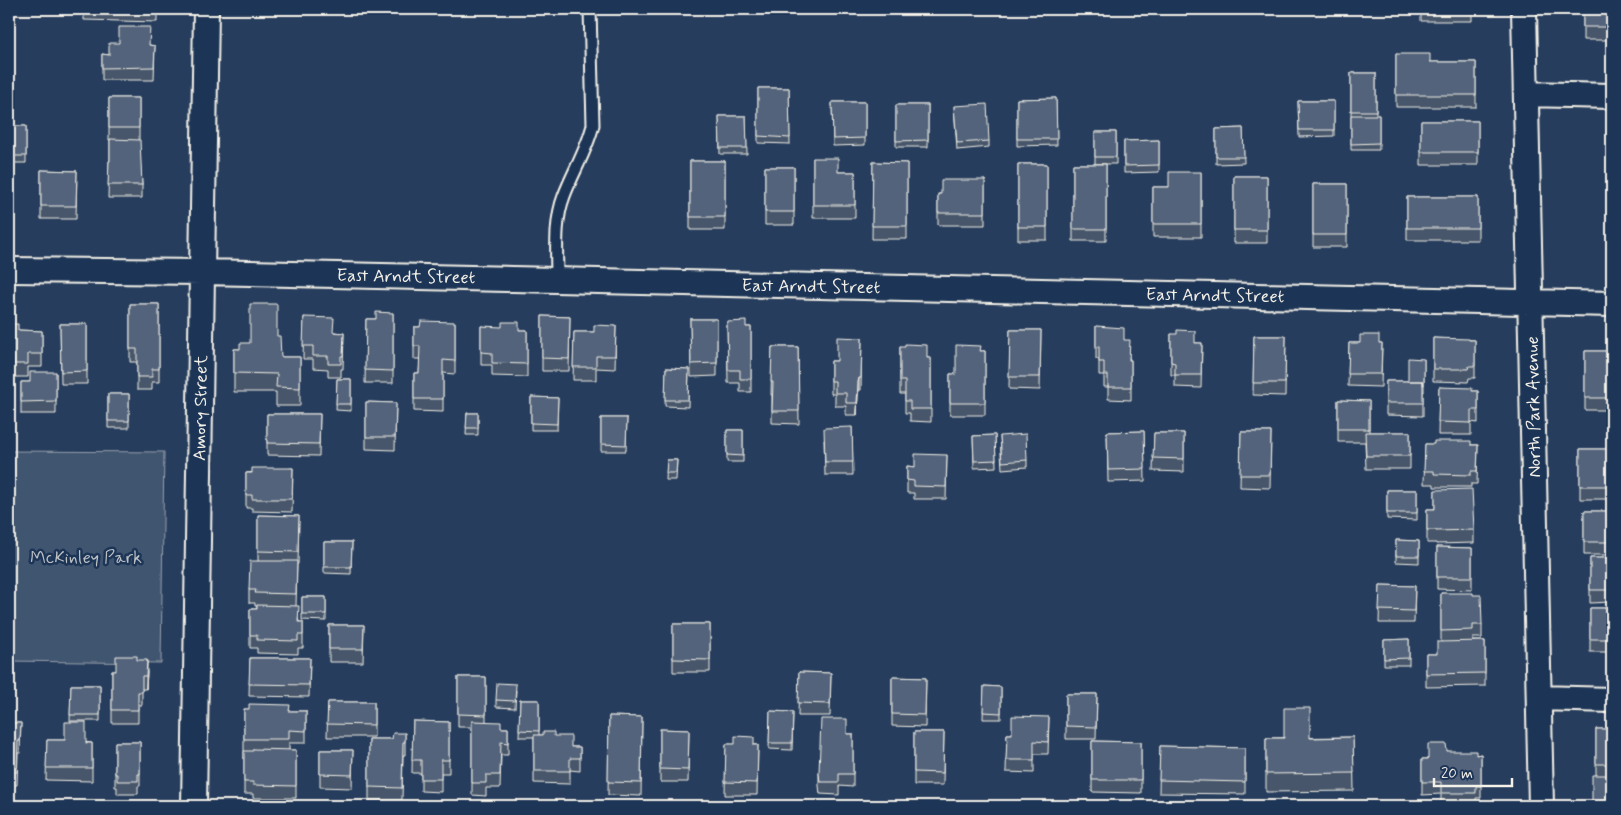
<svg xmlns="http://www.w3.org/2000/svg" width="1621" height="815" viewBox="0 0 1621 815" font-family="Mynerve,sans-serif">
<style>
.green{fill:#40546f;stroke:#9aa2ac}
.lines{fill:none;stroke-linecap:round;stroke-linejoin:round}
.service-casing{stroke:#f4f1e8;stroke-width:15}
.minor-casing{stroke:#f4f1e8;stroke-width:28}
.service{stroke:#1d3557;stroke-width:11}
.minor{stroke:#1d3557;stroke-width:24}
.wall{fill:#47566a;stroke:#f4f1e8}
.shaded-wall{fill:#394656;stroke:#f4f1e8}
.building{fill:#52647b;stroke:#f4f1e8}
.labels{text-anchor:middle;stroke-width:5;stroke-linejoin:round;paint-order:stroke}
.street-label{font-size:18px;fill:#f4f1e8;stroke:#1d3557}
.park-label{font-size:18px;fill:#bec2c4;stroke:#1d3557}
</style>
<rect width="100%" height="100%" fill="#263d5d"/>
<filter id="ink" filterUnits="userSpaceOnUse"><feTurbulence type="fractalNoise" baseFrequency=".02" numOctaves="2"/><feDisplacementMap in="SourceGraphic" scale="10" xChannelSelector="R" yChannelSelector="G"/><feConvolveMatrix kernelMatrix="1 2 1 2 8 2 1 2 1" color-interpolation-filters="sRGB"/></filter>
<g filter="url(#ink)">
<path class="green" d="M9 451 164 452 161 663 9 661Z"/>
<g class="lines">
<defs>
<path id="service" d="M557 280C557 252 554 222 564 196 573 172 587 150 593 125L590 9"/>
<path id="minor" d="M1524 9 1541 806
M1526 94 1612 96
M9 270 202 272 1612 304
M1539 698 1612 700
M194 806 206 9"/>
</defs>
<use href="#service" class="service-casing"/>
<use href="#minor" class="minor-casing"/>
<use href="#service" class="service"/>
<use href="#minor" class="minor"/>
</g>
<path class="wall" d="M84 9H157V22L84 20Z
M1350 9H1381V10H1350Z
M1421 9H1472V21H1421Z
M1583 9H1612V40H1583Z
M150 45 155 46 154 80H102V54L109 55Z
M1396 54 1430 62H1476V107H1396Z
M1351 73H1376V115H1379V150H1351Z
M758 88H789L790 144 758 143Z
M109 98H139V140L142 185V198H108L109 161H110V140H109Z
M1056 98 1057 145 1017 146V99Z
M1298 101H1334V136L1299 137Z
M832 102H865V145L833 146Z
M896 105H928V147H896Z
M954 106 989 141V147L957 150Z
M719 116H746L747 154H720Z
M1421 121H1478V165H1421Z
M9 126H26V163H9Z
M1243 128 1244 163 1216 164V129Z
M1095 132H1116V164H1095Z
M1159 140V172L1124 173V141Z
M813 158 838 172H855V218H813Z
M690 161H725V230H690Z
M873 162 907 163V239H872Z
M1018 164H1047V240H1018Z
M1073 164H1106V241H1073Z
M765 167H794V225H765Z
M41 170 77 171 76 219H41Z
M1201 172V237H1153V187H1169Z
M1234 176H1267V243H1234Z
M985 180V225H938V194H941Z
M1313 184H1347V247H1313Z
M1407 197H1478V240H1407Z
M130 304H159V382H152V390H137V362H130Z
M393 313V383H365L366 319H376Z
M542 316 570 317 569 371H542Z
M304 317 334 332 344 333 343 369H341V377H328V369L313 368V359H303Z
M690 319H717V376L691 377Z
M455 322V374L443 373V412L414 411V373H419L420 359H414V327H420Z
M727 322 746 327H751V392H740V383H728Z
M9 324 18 330 42 331V367H28V377H13V371H9Z
M60 324H87V384H61Z
M481 326 519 330H527V377L492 376V365H481Z
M616 326 615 369 596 368V380H573L574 332H594Z
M1096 326 1124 340 1130 360H1131V400L1108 399V387H1104V375H1099V359H1096Z
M1010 330H1041L1040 390 1009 389Z
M1171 334 1195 343H1202L1201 388 1175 387V375H1171Z
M277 336 281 357H300V406H276V392H234V349H240L250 343Z
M1254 336H1286L1285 396 1253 395Z
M862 338 861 390H859L858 395 857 415H846V406H835V394H831V361H837Z
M1433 338 1475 340V378H1469L1468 382 1433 381Z
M1349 343H1382L1381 387 1348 386Z
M772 347H798L799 424 772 423V395H771Z
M900 347 927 358H931V422L910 421V413H905V394H900Z
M981 351H985V415H950V374H956Z
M1585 351H1612V410H1585Z
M1424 359V392H1423V416L1386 415V381H1408Z
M666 368 689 369 688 407 665 406Z
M56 372V414H21V382H30Z
M337 379H351V411L336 410Z
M1439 387 1472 391H1478V423L1471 422V435H1438Z
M108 394H129V428H108Z
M531 397 558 398 557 430H531Z
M1338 400 1369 401V432H1410V469H1366L1365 442H1338Z
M366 402 396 403 395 450 366 449Z
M467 413H478V435H466Z
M267 414H320L319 456 267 455Z
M601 418H627L626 451H601Z
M852 427 853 475H825L824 440Z
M727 430H743V462H727Z
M1144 431 1145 481 1108 482 1107 432Z
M1241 432H1271L1270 488 1240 487Z
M1154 433H1184V472L1153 471Z
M995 435 996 467 974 468 973 436Z
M1000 436 1027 460V467L1002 469Z
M1425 444 1478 445 1477 484H1471V487H1434V484H1424Z
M1580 449H1612V499H1580Z
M947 455 946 499H914V493H907V466L915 467Z
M667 460H677L676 480H666Z
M293 468 292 512 252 511V508H246V473Z
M1387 490H1417V520L1387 519Z
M1435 490 1474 530V543L1436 544V543H1427V509H1435Z
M1584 511H1612V555H1584Z
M258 515 299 516 298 564H297L296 606 299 622H303V648H298V654L257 653V648H250V609H257V606H255V603H249V590L258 561Z
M1396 540 1419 541V563L1396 562Z
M324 542H352L351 574 324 573Z
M1437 547 1472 548V590L1437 589Z
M1590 558H1612V602L1590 603Z
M1380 585 1415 586 1414 623H1379Z
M1441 593 1473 595 1482 625V638H1473V641H1485V686L1426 687V654H1437L1441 642Z
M302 597H326V621L302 620Z
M1590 608H1612V652H1590Z
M673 624H710V672H673Z
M329 625H364L363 662H329Z
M1409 639V665H1384V640Z
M250 658H310L309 697 249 696Z
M137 660 147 672 146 689H142V705H138V723H112V671H116Z
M799 672 831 673 830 716H798Z
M458 677H486V722L501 728H508V755H501L500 788H486V796L472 795V727H458Z
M892 677 926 678 925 727 892 726Z
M71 685H100V721H70Z
M984 686 1001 687V719H983Z
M516 690 515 708 496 707V700Z
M1066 694H1097L1096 739H1066Z
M520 700H539V735L554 736 571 747H580V771L570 770V784L534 783V737H519Z
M328 702H374V737H327Z
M244 709 290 711H306V743H289V750H296V798H253V794H244Z
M770 711 793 712 792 750 769 749Z
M609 716 642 717 641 796 608 795Z
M1049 717 1048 754H1034V773L1006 772 1007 734H1012Z
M413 721 449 722V773H441V792L421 791V773H412Z
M9 723H21L20 753H18L17 785H9Z
M660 729 689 730 688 782H660Z
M1596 729H1612V806L1596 775Z
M914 732H944L943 785H914Z
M405 733V755H403L402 800H369V739H392Z
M847 734H853V787L839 786V795L820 794 819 786V773Z
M1353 737 1354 791 1266 792V738Z
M47 740H65L92 743V781L46 780Z
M1092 741 1141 742V793L1092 792Z
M115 742H140V786H138V794H117V787H115Z
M726 744 758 745 757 795H725Z
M1160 746 1245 748V794L1159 793Z
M320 750H353L352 788 320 787Z
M1447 751 1476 755 1481 754V798H1476V806H1441V794L1422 795V759H1428Z"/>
<path class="shaded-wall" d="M859 378V390L858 395 857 415 858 382Z
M147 660V672L146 689V676Z"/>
<path class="building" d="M1583 9H1612V27H1583Z
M119 27H150L149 45 155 46 154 67 102 68V54L109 55V43H119Z
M1396 54H1430V62H1476V95H1396Z
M1351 73H1376V111H1351Z
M758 88H789L790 138 758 136Z
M109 98H139V128H109Z
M1056 98 1057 139H1017V99Z
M1298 101H1334V130H1299Z
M832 102H865V138L833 139Z
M987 104 989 141 957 143 954 106Z
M896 105H928V140L896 141Z
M1351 115H1379V143L1351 144Z
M719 116H746L747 148H720Z
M1421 121H1478V152H1421Z
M9 126H26V156H9Z
M1243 128 1244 157H1216V129Z
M1095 132H1116V157H1095Z
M110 139 140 140 142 185H108L109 161H110Z
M1159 140V165L1124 166V141Z
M813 158H838V172H855V205H813Z
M690 161H725V217H690Z
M873 162 907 163V226H872Z
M1018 164H1047V227H1018Z
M1073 164H1106V229H1073Z
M765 167H794V212H765Z
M41 170 77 171 76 206H41Z
M1169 172H1201V224H1153V187H1169Z
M1234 176H1267V230H1234Z
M941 180H985V213H938V194H941Z
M1313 184H1347V235H1313Z
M1407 197H1478V228H1407Z
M130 304H159V369H152V377H137V349H130Z
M250 304H277V336H280L281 357H300V388L276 387 277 374 234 373V349H240V343H250Z
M376 312 393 313V371L365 370 366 319H376Z
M542 316 570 317 569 359 542 358Z
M304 317 334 318 333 332 344 333 343 356H341V364H328V356H313V346H303Z
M690 319H717V363L691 364Z
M421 321 455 322V361L443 360V399H414V373H419L420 346H414V327H420Z
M746 321V327H751V379H740V370H728L727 322Z
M502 322H519V330H527V364L492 363V353L481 352V326L502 327Z
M9 324H18V330L42 331V354H28V364H13V358H9Z
M60 324H87V371L61 372Z
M594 325 616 326 615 356H596V367H573L574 332H594Z
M1096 326 1124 328V340H1130L1129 360H1131V387H1108V375H1104V362H1099V347H1096Z
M1010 330H1041L1040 377H1009Z
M1177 330 1195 331V343H1202L1201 375H1175V363L1171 362V334H1177Z
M1360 335H1379V343H1382L1381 374H1348L1349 343H1360Z
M1254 336H1286L1285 383H1253Z
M837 337 862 338 861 378H859L858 382 857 403H846V393H835V381H831V361H837Z
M1433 338 1469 339V340H1475V366H1469L1468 369H1433Z
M905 344 927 345V358H931V409H910V401H905V381H900V347H905Z
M956 345 981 346 980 351H985V403H950V374H956Z
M772 347H798L799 411H772L773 382H771Z
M1585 351H1612V398H1585Z
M1408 358 1424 359V385H1423V381H1408Z
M666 368 689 369 688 400H665Z
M30 372H56V401L21 402V382H30Z
M337 379H351V404H336Z
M1386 381H1423V403H1386Z
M1439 387 1472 388V391H1478V410H1471V423L1438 422Z
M108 394H129V421H108Z
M531 397 558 398 557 424 531 423Z
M1338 400 1369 401V429H1338Z
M366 402 396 403 395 437H366Z
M467 413H478V428H466Z
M267 414H320L319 444 267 443Z
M601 418H627L626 445 601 444Z
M852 427 853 462H825L824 428Z
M727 430H743V456L727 455Z
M1144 431 1145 469 1108 470 1107 432Z
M1241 432H1271L1270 475H1240Z
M1365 432H1410V456H1366Z
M1154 433H1184V459L1153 458Z
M1026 434 1027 460 1002 462 1000 436Z
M995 435 996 460 974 461 973 436Z
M1434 441H1471V445H1478L1477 471H1471V475L1434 474V471H1424L1425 444H1434Z
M1580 449H1612V486H1580Z
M915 454 947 455 946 487 914 486V481L907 480V466L915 467Z
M667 460H677L676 473H666Z
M252 468H293L292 499H252V495H246V473H252Z
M1472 489 1474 530 1436 531V530H1427V509H1435V490Z
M1387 490H1417V513H1387Z
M1584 511H1612V542H1584Z
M258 515 299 516 298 552 258 551Z
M1396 540 1419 541V556H1396Z
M324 542H352L351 567H324Z
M1437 547 1472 548V577H1437Z
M1590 558H1612V590H1590Z
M250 561H297L296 594 255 593 256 590H249Z
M1380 585 1415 586 1414 611 1379 610Z
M1441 593H1473V595H1481L1482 625H1473V630L1441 631Z
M302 597H326V614H302Z
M257 605 299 606 298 622H303V635H298V641L257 640V635H250V609H257Z
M1590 608H1612V639H1590Z
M673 624H710V660L673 659Z
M329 625H364L363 649H329Z
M1409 639V658L1384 659V640Z
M1485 641V673L1426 674V654H1437V642Z
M116 656H137V660H147L146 676H142V692H138V710H112V671H116Z
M250 658H310L309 685 249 684Z
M799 672 831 673 830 704 798 703Z
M458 677H486V715L458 714Z
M892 677 926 678 925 715 892 714Z
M497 683 516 684 515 701 496 700Z
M71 685H100V715H70Z
M984 686 1001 687V713L983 712Z
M1066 694H1097L1096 727 1066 726Z
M520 700H539V731L519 730Z
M328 702H374V725L327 724Z
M249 704 290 705 289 711H306V731L289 730V739H244V709H249Z
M1284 708H1310V738L1353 737 1354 773 1266 774V738H1284Z
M770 711 793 712 792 743H769Z
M609 716 642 717 641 783 608 782Z
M1012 716 1049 717 1048 742 1034 741V760H1006L1007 734H1012Z
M821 719H847V734H853V774H839V782H820L819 773Z
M413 721 449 722V760H441V779H421V760H412Z
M472 721 501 722V728H508V743L501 742 500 775H486V783H472Z
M65 722H86V743H92V768H46L47 740H65Z
M9 723H21L20 741H18L17 772H9Z
M660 729 689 730 688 770 660 769Z
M1596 729H1612V764H1596Z
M543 732H554V736H571V747H580V758H570V771H534V735H543Z
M914 732H944L943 773 914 772Z
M393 733H405V742H403L402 788 369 787V739H392Z
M735 736 754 737V745H758L757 783 725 782 726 744H735Z
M1092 741 1141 742V780H1092Z
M115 742H140V774H138V781H117V774H115Z
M1428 744H1446L1447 751H1476V755L1481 754V786H1476V793H1441V782H1422V759H1428Z
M1160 746 1245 748V782L1159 780Z
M253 749 296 750V786L253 785V782H244V751H253Z
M320 750H353L352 775 320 774Z
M1592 775H1612V806H1592Z"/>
</g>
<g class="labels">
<g class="street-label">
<text transform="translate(406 276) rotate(1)" y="6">East Arndt Street</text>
<text transform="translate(811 286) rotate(1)" y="6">East Arndt Street</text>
<text transform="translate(1215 295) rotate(1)" y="6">East Arndt Street</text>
<text transform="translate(1533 407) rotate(-91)" y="6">North Park Avenue</text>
<text transform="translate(200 408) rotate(-89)" y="6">Amory Street</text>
</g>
<g class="park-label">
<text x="86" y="563">McKinley Park</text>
</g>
</g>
<rect width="1621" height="815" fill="none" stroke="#1d3557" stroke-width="30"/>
<rect x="15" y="15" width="1591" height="785" fill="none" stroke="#f4f1e8" stroke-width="2" filter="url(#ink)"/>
<path d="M1434 778v8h78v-8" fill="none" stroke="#f4f1e8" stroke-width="2.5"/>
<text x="1441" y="778" font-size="15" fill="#f4f1e8" stroke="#1d3557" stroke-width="4" paint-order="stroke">20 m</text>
</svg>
